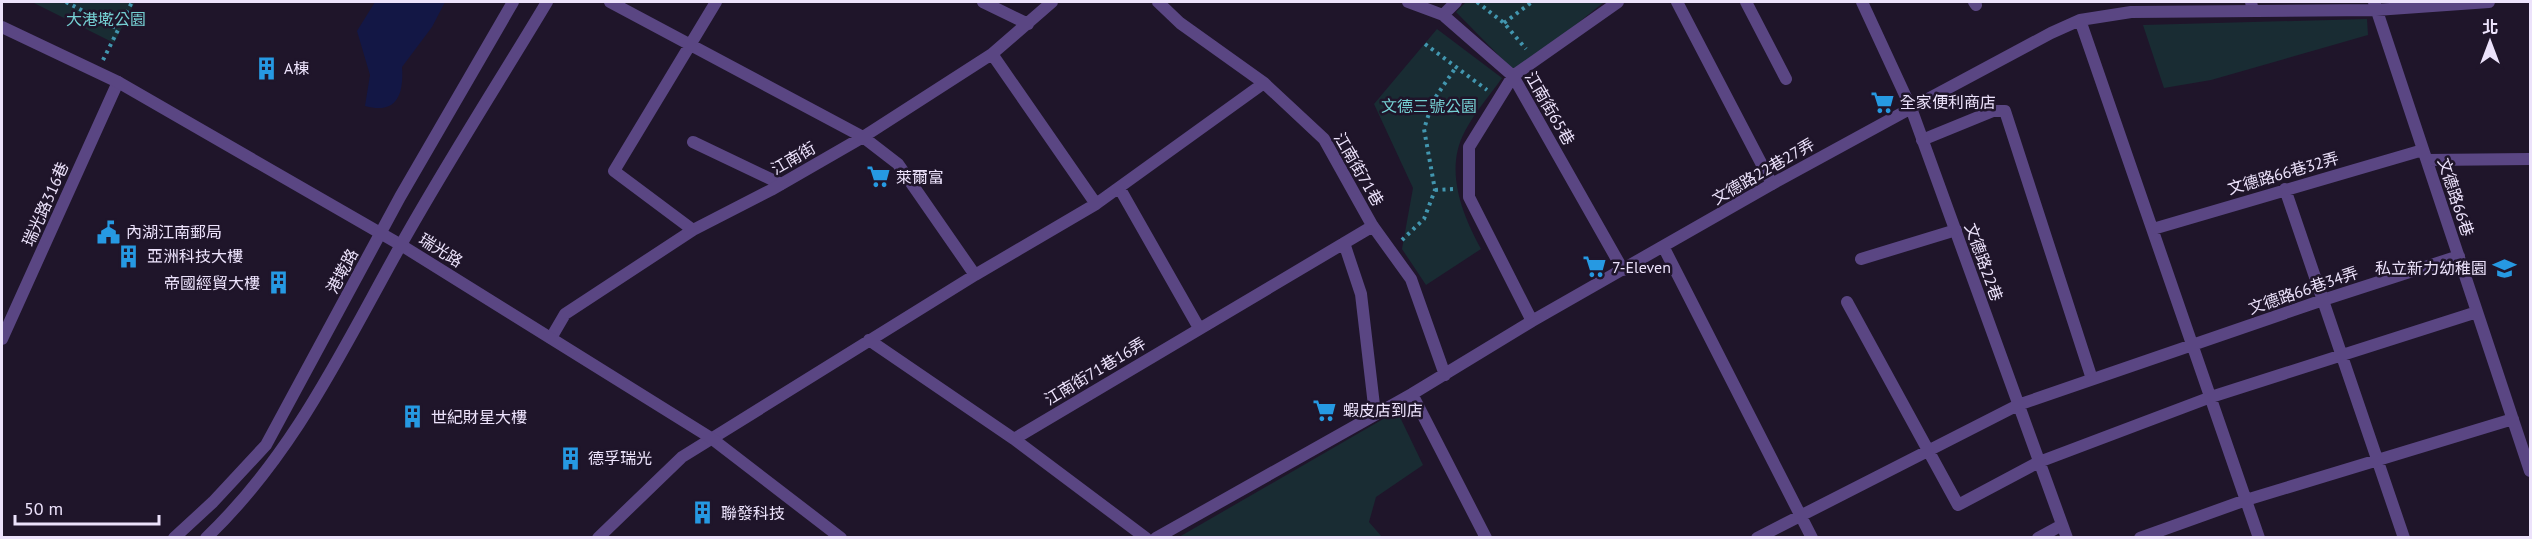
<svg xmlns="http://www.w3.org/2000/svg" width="2532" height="539" viewBox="0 0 2532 539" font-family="'PT Sans','Noto Sans TC',sans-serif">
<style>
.green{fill:#192c33}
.water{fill:#131745}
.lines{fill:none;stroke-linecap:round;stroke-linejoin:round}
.path{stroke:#4296af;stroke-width:4;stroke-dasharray:3 4.5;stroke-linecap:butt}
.service{stroke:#5a4683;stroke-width:12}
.minor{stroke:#5a4683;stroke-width:12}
.tertiary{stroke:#5a4683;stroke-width:12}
.labels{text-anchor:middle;stroke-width:5;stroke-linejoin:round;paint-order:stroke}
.park-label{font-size:16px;fill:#75d0d3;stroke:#1f152a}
.poi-label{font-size:16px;fill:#ece2fb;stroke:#1f152a;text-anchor:start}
.street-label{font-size:16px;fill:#ece2fb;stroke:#1f152a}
</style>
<rect width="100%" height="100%" fill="#1f152a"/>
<path class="green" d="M32 2H135L114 43Z
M1466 2H1604L1516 73 1456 12Z
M2367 19 2368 35 2211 80 2164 88 2143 25Z
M1437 29 1502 78C1490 95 1475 112 1465 131 1444 170 1462 214 1481 249L1426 285 1402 249 1413 188 1374 104Z
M1397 411 1423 465 1376 497 1369 522 1382 537H1179Z"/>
<path class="water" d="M375 2H445L432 27 402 67C404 94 397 115 365 106L370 75 357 31Z"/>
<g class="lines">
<path class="path" d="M66 2 118 29
M1477 2 1504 23 1526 49
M1504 23 1532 2
M1425 44 1487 90
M103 60 132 2
M1435 190 1455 189
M1402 240 1424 219 1435 190 1424 129 1433 101 1456 67"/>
<path class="service" d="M1677 2 1772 184
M1746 2 1786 79
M1974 2 1976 5
M2251 2 2253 11
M1922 140 1993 111H2005L2092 379
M693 142 781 184
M1861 259 1956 230"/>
<path class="minor" d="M610 2 863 137 898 164 975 275
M983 2 1028 24
M1158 2 1180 23 1264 83 1324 139 1372 225 1411 279 1445 375
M1408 2 1443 15 1513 76 1623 270
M1862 2 1911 108 2067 538
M2374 2 2530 471
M1443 15 1456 2
M2080 20 2259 538
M992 54 1096 204 1264 83
M2427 160 2530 159
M1120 189 1199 328
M2285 189 2404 538
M2153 229 2423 150
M693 230 614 171 716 2
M1344 243 1361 294 1375 414
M1664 248 1812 538
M1847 302 1958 505 2039 462 2211 397 2477 312
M1532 321 1469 197V147L1513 76 1618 2
M551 338 565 314 693 230 771 190 863 137 992 54 1052 2
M2 339 118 82
M869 340 1014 439 1146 538
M1412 394 1486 538
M1014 439 1373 226
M598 538 682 457 975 275 1096 204
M1156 538 1412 394 1532 321 1772 184 1926 100 2051 33 2080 20 2131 12 2376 10 2489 2
M1757 538 2018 405 2323 300 2459 256
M2038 538 2062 525
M2140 538 2246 500 2513 419"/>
<path class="tertiary" d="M2 27 118 82 401 245 711 438 841 538
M174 538 213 502 266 445 400 197 513 2
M206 538C295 453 343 348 402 243 448 161 499 82 547 2"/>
</g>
<defs>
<symbol id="building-bare" viewBox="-9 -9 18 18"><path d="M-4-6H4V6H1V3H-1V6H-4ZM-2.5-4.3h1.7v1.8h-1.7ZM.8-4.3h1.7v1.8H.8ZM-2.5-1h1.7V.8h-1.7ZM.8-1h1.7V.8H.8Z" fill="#2699e2" stroke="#1f152a" stroke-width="2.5" paint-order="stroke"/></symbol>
<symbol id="supermarket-bare" viewBox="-9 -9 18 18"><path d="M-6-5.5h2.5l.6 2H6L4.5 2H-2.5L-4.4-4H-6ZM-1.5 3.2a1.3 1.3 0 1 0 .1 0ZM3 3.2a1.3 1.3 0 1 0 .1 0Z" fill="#2699e2" stroke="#1f152a" stroke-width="2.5" paint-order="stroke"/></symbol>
<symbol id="civic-bare" viewBox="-9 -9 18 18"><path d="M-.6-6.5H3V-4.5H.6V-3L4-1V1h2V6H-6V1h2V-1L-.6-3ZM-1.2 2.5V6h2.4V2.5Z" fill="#2699e2" stroke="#1f152a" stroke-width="2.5" paint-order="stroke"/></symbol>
<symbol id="school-bare" viewBox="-9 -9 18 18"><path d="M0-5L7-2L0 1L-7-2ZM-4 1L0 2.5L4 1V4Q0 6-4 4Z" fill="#2699e2" stroke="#1f152a" stroke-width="2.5" paint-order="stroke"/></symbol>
</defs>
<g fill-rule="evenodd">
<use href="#building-bare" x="250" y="52" width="33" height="33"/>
<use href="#supermarket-bare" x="1866" y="86" width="33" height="33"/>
<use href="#supermarket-bare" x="862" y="160" width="33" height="33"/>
<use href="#civic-bare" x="92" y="216" width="33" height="33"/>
<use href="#building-bare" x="112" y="240" width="33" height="33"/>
<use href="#supermarket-bare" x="1578" y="250" width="33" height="33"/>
<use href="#school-bare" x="2488" y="252" width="33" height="33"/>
<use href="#building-bare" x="262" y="266" width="33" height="33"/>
<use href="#supermarket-bare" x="1308" y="394" width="33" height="33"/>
<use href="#building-bare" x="396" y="400" width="33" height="33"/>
<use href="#building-bare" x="554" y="442" width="33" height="33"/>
<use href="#building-bare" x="686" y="496" width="33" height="33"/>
</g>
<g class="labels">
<g class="park-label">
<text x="106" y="25">大港墘公園</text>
<text x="1429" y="112">文德三號公園</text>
</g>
<g class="poi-label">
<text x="284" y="74">A棟</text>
<text x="1900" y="108">全家便利商店</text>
<text x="896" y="183">萊爾富</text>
<text x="126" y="238">內湖江南郵局</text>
<text x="147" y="262">亞洲科技大樓</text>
<text x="1612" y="273">7-Eleven</text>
<text x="2487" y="274" text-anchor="end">私立新力幼稚園</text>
<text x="260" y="289" text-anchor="end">帝國經貿大樓</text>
<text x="1343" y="416">蝦皮店到店</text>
<text x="431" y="423">世紀財星大樓</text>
<text x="588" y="464">德孚瑞光</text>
<text x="721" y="519">聯發科技</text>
</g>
<g class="street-label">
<text transform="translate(1550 108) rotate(60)" y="6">江南街65巷</text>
<text transform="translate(793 158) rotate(-30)" y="6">江南街</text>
<text transform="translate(1359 169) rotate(60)" y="6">江南街71巷</text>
<text transform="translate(1763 171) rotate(-30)" y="6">文德路22巷27弄</text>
<text transform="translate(2283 173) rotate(-16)" y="6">文德路66巷32弄</text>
<text transform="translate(2456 197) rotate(72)" y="6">文德路66巷</text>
<text transform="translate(45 204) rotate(-66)" y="6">瑞光路316巷</text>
<text transform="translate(441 250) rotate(32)" y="6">瑞光路</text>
<text transform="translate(1984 262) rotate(70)" y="6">文德路22巷</text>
<text transform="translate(342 271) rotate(-62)" y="6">港墘路</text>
<text transform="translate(2303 290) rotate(-19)" y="6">文德路66巷34弄</text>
<text transform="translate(1095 371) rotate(-31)" y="6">江南街71巷16弄</text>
</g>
</g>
<rect width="2532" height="539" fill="none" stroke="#ece2fb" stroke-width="6"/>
<g transform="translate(2490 42)" stroke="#1f152a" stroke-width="4.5" paint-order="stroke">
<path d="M0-4.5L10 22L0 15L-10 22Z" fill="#ece2fb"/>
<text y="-9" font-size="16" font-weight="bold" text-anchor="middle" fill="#ece2fb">北</text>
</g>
<path d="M15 515v9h144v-9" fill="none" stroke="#ece2fb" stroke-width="3"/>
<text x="24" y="515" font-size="18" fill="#ece2fb" stroke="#1f152a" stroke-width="4.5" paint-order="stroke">50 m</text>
</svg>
